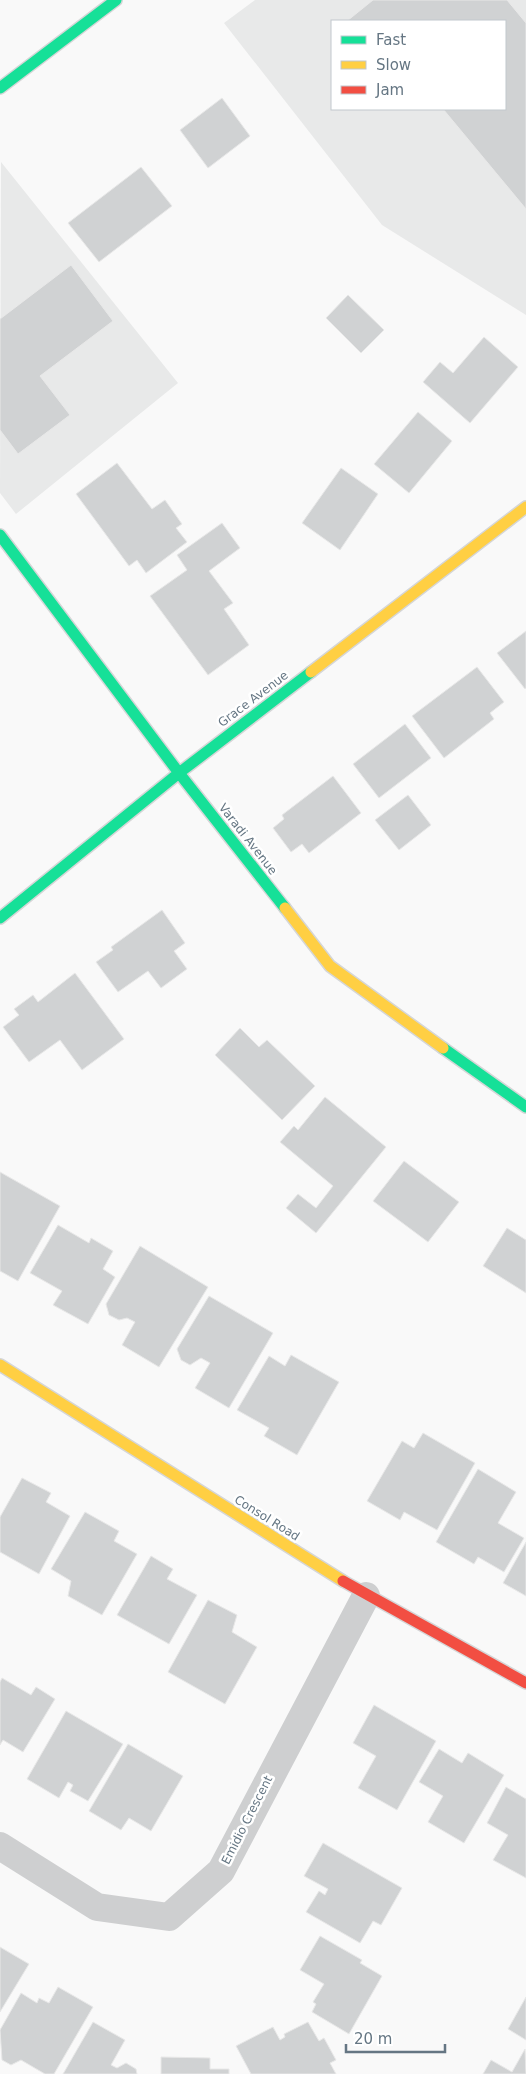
<svg xmlns="http://www.w3.org/2000/svg" width="526" height="2074" viewBox="0 0 526 2074" font-family="'DejaVu Sans',sans-serif">
<style>
.built{fill:#e8e9e9;fill-rule:evenodd}
.building{fill:#d0d2d3;stroke:#e8e8e8}
.lines{fill:none;stroke-linecap:round;stroke-linejoin:round}
.fast-casing{stroke:#d5d6d7;stroke-width:14}
.slow-casing{stroke:#d5d6d7;stroke-width:14}
.jam-casing{stroke:#d5d6d7;stroke-width:14}
.street{stroke:#cecfd0;stroke-width:28}
.fast{stroke:#16e098;stroke-width:11}
.slow{stroke:#ffcf43;stroke-width:11}
.jam{stroke:#f24e42;stroke-width:11}
.labels{text-anchor:middle;stroke-width:5;stroke-linejoin:round;paint-order:stroke}
.street-label{font-size:12px;fill:#657683;stroke:#fff}
</style>
<rect width="100%" height="100%" fill="#f9f9f9"/>
<path class="built" d="M255 0H526V315L382 225 224 23ZM332 21H505V109H332Z
M1 162 178 383 16 514 0 493Z"/>
<path class="building" d="M373 0H507L526 23V209L443 109H505V21H347Z
M222 98 250 136 208 168 180 130Z
M141 167 172 206 99 262 68 223Z
M71 265 113 321 40 376 70 415 18 454 0 430V319Z
M348 295 384 330 361 353 326 318Z
M484 337 518 367 470 423 423 382 440 362 453 373Z
M418 412 452 441 409 493 374 464Z
M117 463 152 509 165 500 182 524 176 528 187 542 146 573 137 560 129 566 76 494Z
M341 468 378 494 340 550 302 523Z
M222 523 240 548 209 571 233 603 224 609 249 645 208 675 150 596 187 570 177 555Z
M526 631V688L525 689 497 653Z
M477 667 504 702 490 713 494 719 444 758 412 716Z
M405 724 431 758 379 798 353 764Z
M333 776 361 813 309 853 302 844 291 852 273 828 284 819 282 815Z
M408 795 431 825 399 850 375 820Z
M162 910 185 943 174 951 187 969 161 988 148 971 118 992 96 962 113 950 111 947Z
M75 973 124 1039 82 1070 60 1040 29 1062 3 1027 19 1015 14 1009 33 995 38 1002Z
M240 1028 259 1047 267 1040 315 1086 282 1120 215 1055Z
M325 1097 386 1147 316 1233 286 1208 298 1194 316 1208 333 1186 280 1142 294 1126 298 1130Z
M404 1161 459 1202 428 1242 373 1201Z
M0 1172 60 1206 18 1281 0 1271Z
M58 1225 89 1243 91 1238 113 1251 103 1269 115 1277 88 1324 53 1305 62 1291 30 1273Z
M507 1228 526 1240V1293L483 1266Z
M140 1246 208 1287 159 1367 122 1345 135 1322 127 1318 119 1320 109 1315 106 1304Z
M209 1296 273 1333 229 1408 195 1388 210 1363 201 1358 190 1365 181 1360 177 1349Z
M291 1355 339 1382 297 1455 264 1436 269 1428 237 1410 269 1356 285 1366Z
M423 1433 475 1463 437 1530 404 1512 400 1520 367 1501 402 1441 414 1448Z
M478 1469 516 1492 498 1523 524 1538 504 1572 478 1557 474 1564 436 1542Z
M22 1478 51 1493 46 1502 70 1516 39 1574 0 1552V1517Z
M85 1512 119 1531 114 1541 137 1554 102 1615 68 1596 71 1581 51 1569Z
M526 1542V1596L503 1583Z
M151 1556 173 1569 167 1579 197 1595 169 1644 117 1615Z
M208 1600 237 1615 232 1632 257 1647 225 1704 168 1672Z
M2 1678 31 1695 36 1687 55 1699 23 1752 3 1740 0 1745V1682Z
M374 1705 436 1741 397 1810 358 1788 376 1756 353 1743Z
M66 1711 123 1744 88 1801 70 1791 73 1785 68 1782 59 1798 27 1779Z
M128 1744 183 1776 151 1831 129 1818 121 1830 89 1811Z
M439 1749 462 1763 468 1753 504 1775 464 1843 428 1822 443 1796 419 1782Z
M506 1787 526 1799V1878L493 1860 508 1835 487 1823Z
M323 1843 402 1888 381 1925 373 1921 360 1943 306 1912 319 1891 325 1895 328 1889 304 1876Z
M320 1936 362 1960 360 1963 382 1976 349 2034 312 2012 316 2004 313 2002 324 1984 300 1970Z
M0 1947 29 1964 0 2012Z
M58 1987 93 2007 54 2074H45L21 2060 11 2065 2 2060 0 2030 21 1993 37 2003 39 1998 49 2003Z
M526 1997V2040L508 2029Z
M93 2022 125 2040 111 2065 117 2068 126 2063 136 2069 137 2074H63Z
M308 2022 319 2041 324 2038 336 2060 330 2063 336 2074H251L236 2046 273 2027 280 2040 285 2037 284 2034Z
M525 2049 526 2074H483L491 2060 512 2072Z
M161 2057 210 2058V2069H229V2074H161Z"/>
<g class="lines">
<defs>
<path id="fast" d="M0 88 116 0
M0 535 179 773 285 908
M0 918 179 773 311 672
M443 1048 526 1107"/>
<path id="slow" d="M311 672 526 507
M285 908 330 966 443 1048
M0 1365 343 1581"/>
<path id="jam" d="M343 1581 526 1683"/>
</defs>
<use href="#fast" class="fast-casing"/>
<use href="#slow" class="slow-casing"/>
<use href="#jam" class="jam-casing"/>
<path class="street" d="M0 1846 97 1907 169 1917 221 1871 366 1596"/>
<use href="#fast" class="fast"/>
<use href="#slow" class="slow"/>
<use href="#jam" class="jam"/>
</g>
<g class="labels">
<g class="street-label">
<text transform="translate(253 699) rotate(-37)" y="4">Grace Avenue</text>
<text transform="translate(248 839) rotate(52)" y="4">Varadi Avenue</text>
<text transform="translate(267 1518) rotate(32)" y="4">Consol Road</text>
<text transform="translate(247 1820) rotate(-63)" y="4">Emidio Crescent</text>
</g>
</g>
<rect x="331" y="20" width="175" height="90" fill="#ffffff" stroke="#c1c8cd"/>
<rect x="341" y="36" width="25" height="8" fill="#16e098" stroke="#c1c8cd"/>
<text x="376" y="45" font-size="15" fill="#657683">Fast</text>
<rect x="341" y="61" width="25" height="8" fill="#ffcf43" stroke="#c1c8cd"/>
<text x="376" y="70" font-size="15" fill="#657683">Slow</text>
<rect x="341" y="86" width="25" height="8" fill="#f24e42" stroke="#c1c8cd"/>
<text x="376" y="95" font-size="15" fill="#657683">Jam</text>
<path d="M346 2044v8h99v-8" fill="none" stroke="#657683" stroke-width="2.5"/>
<text x="354" y="2044" font-size="15" fill="#657683" stroke="#ffffff" stroke-width="4" paint-order="stroke">20 m</text>
</svg>
